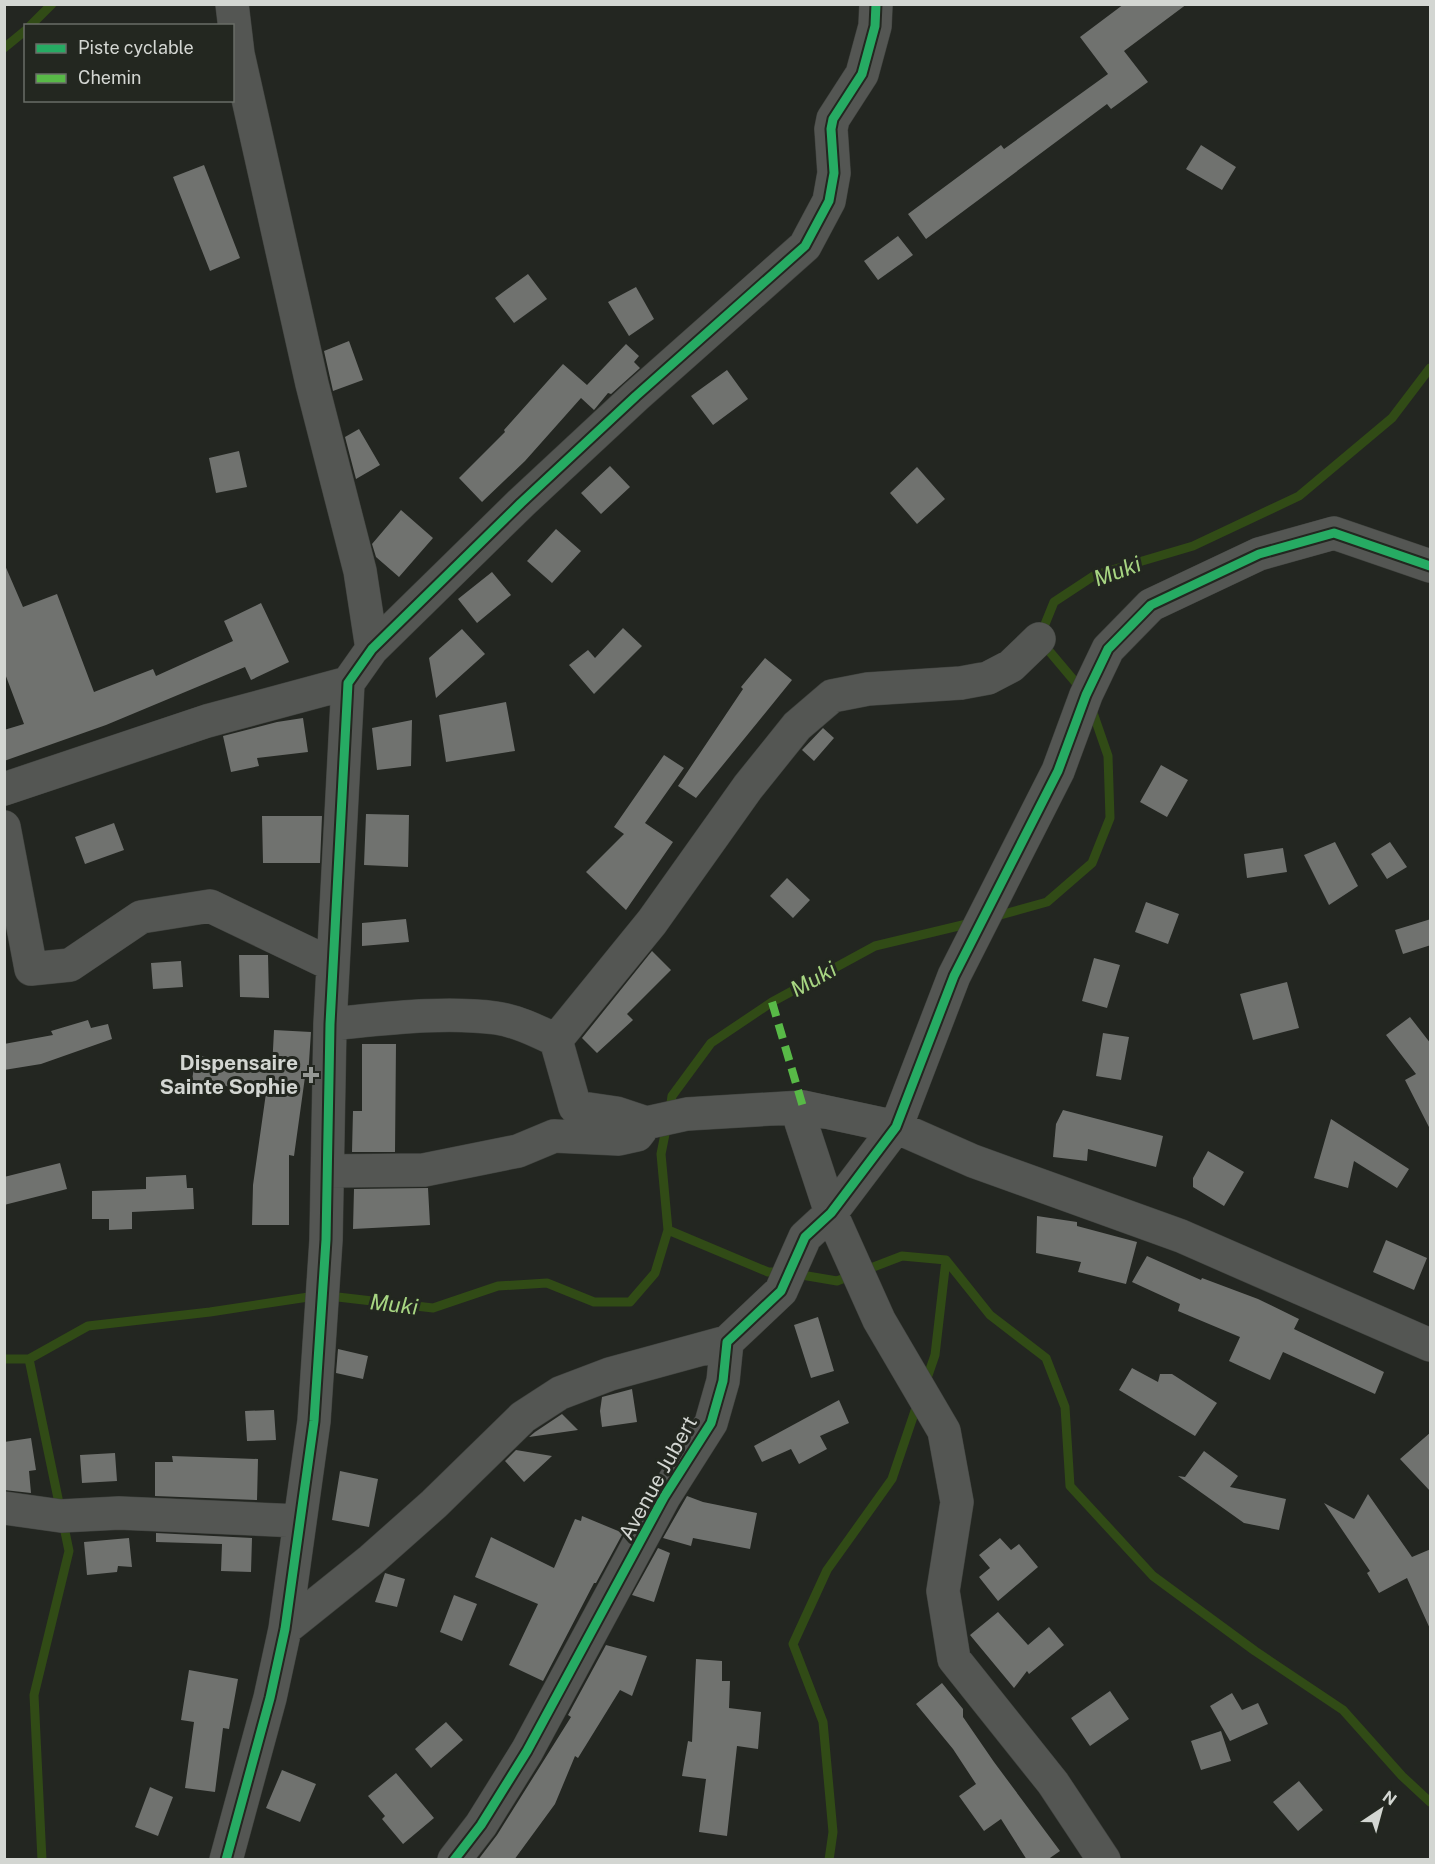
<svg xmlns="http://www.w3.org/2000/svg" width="1435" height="1864" viewBox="0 0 1435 1864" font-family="'Public Sans',sans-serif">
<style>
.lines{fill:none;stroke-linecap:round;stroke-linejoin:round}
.stream{stroke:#314b16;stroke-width:9}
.building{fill:#70726f}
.minor-casing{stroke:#40433f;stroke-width:34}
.minor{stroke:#545653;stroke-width:33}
.quiet{stroke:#58b947;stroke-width:8;stroke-dasharray:15 8;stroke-linecap:butt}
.cycleway-casing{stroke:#232720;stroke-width:13}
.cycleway{stroke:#26ab63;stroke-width:9}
.poi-dot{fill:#959894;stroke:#232720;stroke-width:2}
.labels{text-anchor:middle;stroke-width:6;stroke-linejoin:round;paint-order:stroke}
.poi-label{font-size:21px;font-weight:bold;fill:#d3d6d2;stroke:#232720;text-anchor:end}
.street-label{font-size:21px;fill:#d3d6d2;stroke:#232720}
.water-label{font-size:22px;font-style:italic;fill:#a7d582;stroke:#232720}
</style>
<rect width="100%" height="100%" fill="#232621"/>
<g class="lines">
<path class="stream" d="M30 26 52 4
M4 48 26 30
M1082 690 1039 639 1054 602 1095 575 1193 546 1299 496 1392 418 1430 368
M993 917 1047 902 1092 863 1110 818 1108 756 1091 707
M670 1110 672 1096 711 1043 772 1002 875 946 971 923
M668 1230 768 1272H782
M796 1274 837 1281 902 1256 946 1260 990 1315 1046 1358 1065 1407 1070 1486 1153 1576 1255 1651 1343 1710 1402 1776 1430 1802
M329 1296 433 1308 498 1286 547 1283 594 1302H630L655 1273 668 1230 661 1154 667 1124
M4 1359H29L88 1326 210 1312 315 1296
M29 1359 60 1508
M925 1384 935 1355 946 1260
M42 1860 34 1695 69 1551 63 1522
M829 1860 833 1832 823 1722 793 1644 827 1570 892 1479 918 1402"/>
</g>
<path class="building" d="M1124 4H1187L1124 51 1148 82 1111 109 1107 104 926 239 908 214 1001 145 1004 149 1108 74 1080 37Z
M1201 145 1236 167 1222 190 1186 169Z
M204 165 240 258 210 271 173 177Z
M898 236 913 255 878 280 864 261Z
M528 274 547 299 514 323 495 298Z
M636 287 654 319 629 336 608 302Z
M349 341 363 380 333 391 324 351Z
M626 344 639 356 634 362 640 368 611 394 608 393 594 410 581 398 525 461 482 502 459 478 505 432 504 430 563 364 587 385Z
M727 370 748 399 713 425 691 396Z
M359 429 380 465 356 479 345 437Z
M239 451 247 487 216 493 209 458Z
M610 466 630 487 601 514 581 493Z
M917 467 945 499 917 524 890 493Z
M401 510 433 538 399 577 376 557 372 544Z
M556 529 581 551 552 583 527 561Z
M4 563 23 607 57 594 94 692 153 669 156 676 233 641 224 621 261 603 289 662 251 680 245 667 106 725 4 761V730L24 724 4 671Z
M492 572 511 595 477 623 458 599Z
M623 628 642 646 594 694 569 665 588 650 595 658Z
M462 629 485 654 436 698 429 658Z
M765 658 792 680 696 798 678 786 743 689 741 687Z
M506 702 515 751 446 762 439 715Z
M303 718 308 752 257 758 259 766 231 772 223 736 277 722Z
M412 720 411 766 377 770 372 728Z
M823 728 834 738 814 761 802 750Z
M664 755 684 768 645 823 673 842 626 910 586 872 624 834 614 827Z
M1161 765 1188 780 1167 817 1140 802Z
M366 814 409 815 408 867 364 865Z
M262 816H322L320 863H263Z
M114 823 124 850 85 864 75 837Z
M1335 842 1358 886 1329 905 1304 855Z
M1390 842 1407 867 1387 879 1371 854Z
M1283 848 1287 872 1247 878 1244 854Z
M787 878 810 900 793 918 770 896Z
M1146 902 1179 914 1168 944 1135 932Z
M406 919 409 942 362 946V923Z
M1431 919V945L1403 954 1395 930Z
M652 951 671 970 627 1014 633 1020 597 1053 582 1038Z
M239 955H268L269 998 240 997Z
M1094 958 1120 965 1107 1008 1082 1001Z
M181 961 183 987 153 989 151 963Z
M1287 982 1299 1028 1253 1040 1240 994Z
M1410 1017 1431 1044V1131L1405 1080 1416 1074 1386 1035Z
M88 1020 91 1028 108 1024 112 1039 41 1064 4 1070V1044L53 1035 51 1031Z
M274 1030 311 1032 308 1077H305L294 1156 289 1155V1225H252L253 1185 266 1093 192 1080 196 1055 272 1069Z
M1103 1033 1129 1037 1121 1080 1096 1076Z
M362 1044H396L395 1152H352L353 1111H362Z
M1063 1110 1163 1136 1156 1167 1088 1149 1087 1161 1053 1157 1056 1124Z
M1331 1119 1409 1169 1397 1188 1354 1161 1348 1188 1314 1178Z
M1208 1151 1244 1172 1224 1206 1193 1187V1178Z
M60 1163 67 1189 4 1205V1177Z
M186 1175 187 1188H193L194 1209 132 1212V1229L109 1230V1219H92V1191L146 1189V1177Z
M428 1188 430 1225 353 1229 354 1189Z
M1037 1216 1077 1222V1226L1137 1242 1126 1284 1078 1272 1081 1262 1036 1253Z
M1386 1240 1427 1258 1414 1290 1373 1272Z
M1147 1256 1201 1280 1202 1278 1258 1299 1299 1319 1294 1329 1384 1372 1375 1394 1283 1352 1270 1380 1229 1361 1240 1337 1178 1311 1180 1304 1132 1282Z
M818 1317 834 1371 811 1378 794 1325Z
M338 1349 368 1356 363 1379 336 1373Z
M1132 1368 1158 1382 1160 1374H1172L1217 1403 1195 1436 1119 1390Z
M632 1389 637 1422 602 1427 600 1411 602 1397Z
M839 1400 849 1423 820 1436 827 1449 799 1464 791 1449 762 1462 754 1446Z
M274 1410 276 1440 247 1441 245 1411Z
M562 1414 578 1430 529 1437 535 1432Z
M1431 1432V1492L1400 1459Z
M31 1438 36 1470 29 1471 31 1493 4 1490V1442Z
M516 1450 552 1456 524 1482 505 1461Z
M1204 1451 1238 1476 1230 1487 1286 1499 1279 1530 1244 1523 1178 1476 1185 1477Z
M115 1453 117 1481 82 1483 80 1455Z
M172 1456 258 1459 257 1500 155 1496V1462H173Z
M340 1471 378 1479 369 1527 332 1520Z
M1368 1494 1412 1557 1431 1549V1631L1407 1578 1379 1593 1367 1573 1370 1571 1324 1503 1354 1519Z
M687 1496 703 1502 757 1513 750 1549 693 1538 691 1546 663 1538Z
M582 1516 623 1533 596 1583H594L543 1681 509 1665 538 1604 475 1577 491 1537 554 1568 575 1519 581 1521Z
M156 1533 252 1538 251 1572 221 1571 222 1544 156 1542Z
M129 1538 132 1567 118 1566 117 1572 87 1575 84 1542Z
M1000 1538 1011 1550 1019 1544 1038 1567 998 1601 979 1577 990 1568 979 1555Z
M658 1548 670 1553 654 1602 632 1595Z
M385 1573 405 1579 397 1607 375 1602Z
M454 1595 477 1604 462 1641 440 1632Z
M998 1612 1028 1645 1049 1627 1064 1645 1029 1674 1027 1671 1014 1688 970 1635Z
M606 1645 647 1656 632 1696 620 1690 578 1758 575 1756 555 1804 514 1860H478L497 1835 571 1717 568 1715Z
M696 1659 722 1661V1681H730L729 1708 761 1712 758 1749 737 1746 727 1836 699 1832 706 1779 682 1776 688 1741 692 1742Z
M189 1670 238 1679 229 1729 223 1728 215 1792 185 1788 194 1722 181 1720Z
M942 1683 963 1709V1717L994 1762 1060 1851 1047 1860H1027L1001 1819 984 1831 959 1796 976 1784 953 1749 916 1704Z
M1110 1691 1129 1719 1090 1746 1071 1718Z
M1232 1693 1242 1710 1258 1703 1268 1724 1230 1741 1210 1706Z
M446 1722 463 1740 431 1768 415 1749Z
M1221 1731 1231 1761 1201 1770 1191 1741Z
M282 1770 316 1784 300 1822 266 1808Z
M396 1773 434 1818 403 1844 382 1819 385 1816 368 1796Z
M1299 1781 1323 1810 1298 1831 1273 1802Z
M150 1787 173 1797 158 1836 135 1827Z"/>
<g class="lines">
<defs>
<path id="minor" d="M232 4 238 54 312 384 360 571 372 649
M4 789 207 721 348 683
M4 827 31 969 70 965 141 917 210 906 333 965
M330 1024C384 1019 442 1011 496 1018 517 1021 537 1031 556 1040L652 922 748 787 797 726 832 696 868 689 961 683 988 678 1011 666 1039 639
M556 1040 575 1107 616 1113 646 1123 687 1114 803 1107 896 1127 973 1161 1181 1236 1430 1345
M803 1107 800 1119 831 1213 879 1320 944 1431 957 1502 943 1591 954 1659 1053 1783 1104 1860
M328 1171 424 1170 518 1151 554 1136 619 1139 637 1135 646 1123
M4 1508 61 1516 119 1513 299 1521
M285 1629 371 1560 434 1504 523 1417 560 1393 610 1374 727 1342
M226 1860 270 1698 285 1629 314 1421 326 1240 330 1024 348 683 372 649 521 503 636 396 805 246 829 201 834 173 831 129 833 119 862 74 875 26 876 4
M454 1860 481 1825 527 1751 664 1497 711 1423 723 1381 727 1342 781 1291 805 1237 831 1213 896 1127 954 976 1058 771 1086 695 1108 649 1151 605 1259 554 1334 533 1430 566"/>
</defs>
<use href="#minor" class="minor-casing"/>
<use href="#minor" class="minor"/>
<path class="quiet" d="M772 1002 803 1107"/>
<defs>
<path id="cycleway" d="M226 1860 270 1698 285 1629 314 1421 326 1240 330 1024 348 683 372 649 521 503 636 396 805 246 829 201 834 173 831 129 833 119 862 74 875 26 876 4
M454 1860 481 1825 527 1751 664 1497 711 1423 723 1381 727 1342 781 1291 805 1237 831 1213 896 1127 954 976 1058 771 1086 695 1108 649 1151 605 1259 554 1334 533 1430 566"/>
</defs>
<use href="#cycleway" class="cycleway-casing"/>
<use href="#cycleway" class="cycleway"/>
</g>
<path class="poi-dot" d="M308 1066h6v6h6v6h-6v6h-6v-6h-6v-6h6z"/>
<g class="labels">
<g class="poi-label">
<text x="298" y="1070">Dispensaire<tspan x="298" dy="24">Sainte Sophie</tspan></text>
</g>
<g class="street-label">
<text transform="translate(658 1478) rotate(-61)" y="7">Avenue Jubert</text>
</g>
<g class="water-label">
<text transform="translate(1117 571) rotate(-20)" y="8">Muki</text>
<text transform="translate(813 979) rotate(-29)" y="8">Muki</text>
<text transform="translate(394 1304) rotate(7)" y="8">Muki</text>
</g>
</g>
<rect width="1435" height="1864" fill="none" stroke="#d3d6d2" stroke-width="12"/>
<rect x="24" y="24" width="210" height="78" fill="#232720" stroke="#696d67" stroke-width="1.5"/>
<rect x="36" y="44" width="30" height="9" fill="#26ab63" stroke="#696d67" stroke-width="1.5"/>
<text x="78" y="54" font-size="18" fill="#d3d6d2">Piste cyclable</text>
<rect x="36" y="74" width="30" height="9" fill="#58b947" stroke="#696d67" stroke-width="1.5"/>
<text x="78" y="84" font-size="18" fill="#d3d6d2">Chemin</text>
<g transform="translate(1381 1810) rotate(36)" stroke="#232720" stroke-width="4.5" paint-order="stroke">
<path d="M0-4.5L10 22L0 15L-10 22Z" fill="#d3d6d2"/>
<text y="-9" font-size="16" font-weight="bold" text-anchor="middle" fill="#d3d6d2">N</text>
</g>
</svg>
